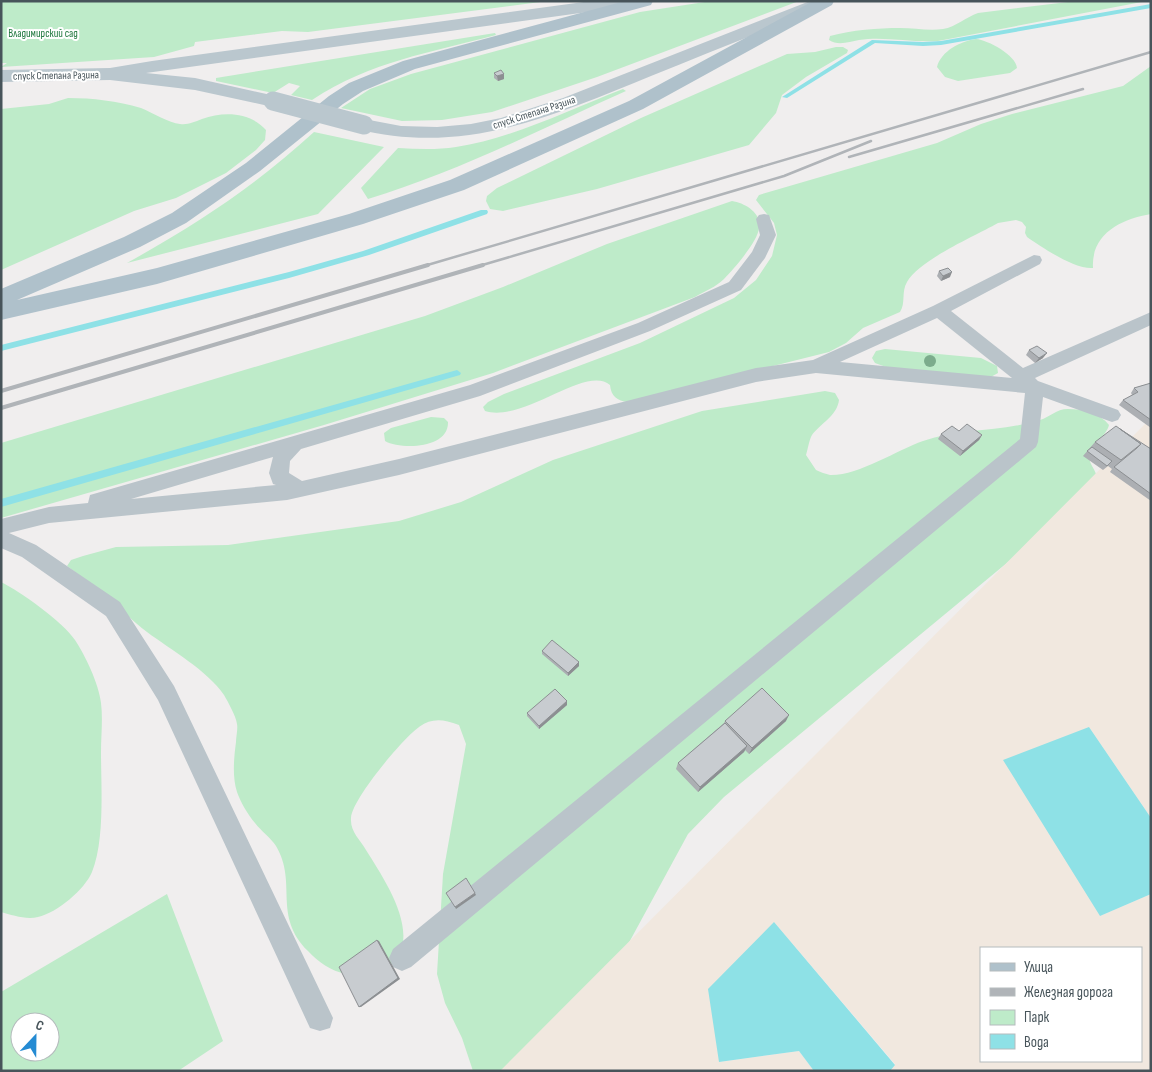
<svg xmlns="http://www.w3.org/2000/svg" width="1152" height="1072" viewBox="0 0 1152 1072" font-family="'Sofia Sans Condensed',sans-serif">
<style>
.green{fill:#beebc9;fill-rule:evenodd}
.sand{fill:#f1e8df;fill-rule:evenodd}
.water{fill:#8ee1e6}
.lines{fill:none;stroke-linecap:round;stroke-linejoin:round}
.stream{fill:#8ee1e6;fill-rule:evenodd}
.lane{fill:#bac4ca;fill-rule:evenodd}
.secondary{fill:#bac7ce;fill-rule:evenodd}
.primary{fill:#afc1cb;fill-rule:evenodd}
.rail-far1{stroke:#b0b4b8;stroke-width:2.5}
.rail{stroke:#b0b4b8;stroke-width:4}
.secondary-bridge{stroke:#bac7ce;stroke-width:19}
.tree{fill:#7cac8c}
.wall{fill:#acafb3}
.shaded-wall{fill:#8c8f92}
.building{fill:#c8ccd0;stroke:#8c8f92}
.labels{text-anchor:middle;stroke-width:4;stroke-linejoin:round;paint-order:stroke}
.far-park-label{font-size:11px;fill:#1d763c;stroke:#fff}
.far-street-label{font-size:11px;fill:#47545a;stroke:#fff}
</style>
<rect width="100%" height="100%" fill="#f0eeee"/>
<path class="green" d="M1 1H548L308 32 282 31 195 42 194 46 154 57 1 67 7 63H1Z
M711 1H799L597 77 492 112 442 120 402 121 341 108 370 89 411 74 640 12Z
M1076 1H1147L938 41C912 43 885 36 859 40 849 42 838 46 829 40L830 36C852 30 878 28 900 28 914 28 929 31 943 29 956 27 966 17 978 13Z
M495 33 496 35C430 53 371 61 312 100L291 95 300 86 289 83 273 93 216 81V78Z
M976 39C988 40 1016 55 1017 68L1010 73 958 81 945 77 937 67C941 51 961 41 976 39Z
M836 47H843L848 50 847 53 806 77 782 95 776 113 749 145 597 189 503 211 490 209 486 201 487 196 497 188 641 118 787 54 815 52Z
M1151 66V214C1121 219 1091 234 1093 268 1076 270 1041 247 1027 237L1025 233 1026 227 1022 222 1016 220 998 223C975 236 919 260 907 282 901 292 906 303 900 312L863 328 846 343 829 352 628 402C617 401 611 396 610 385 586 364 524 423 485 411L483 407 488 402 504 394 640 343 734 298 756 280 772 256 777 235 774 223 756 200 759 195 937 143 981 124 1012 114 1123 86Z
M623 89 626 91C541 129 457 172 368 199L361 188 398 148C417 149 437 150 456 147 513 138 569 110 623 89Z
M68 98C93 98 117 101 141 108 153 113 169 123 180 124 188 125 194 122 202 119 224 111 250 112 266 130L265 140 256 150 226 173 176 198 134 211 1 270V109L49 104Z
M314 132 384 147 318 214 127 263C197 224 255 186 314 132Z
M732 201C745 203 762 213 759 228 758 241 734 269 724 279 716 287 705 291 695 297L493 373 324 425 1 518V443L425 316 503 287 607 244Z
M885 349 981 358 997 366 998 373 989 378 886 367 875 363 872 358 876 351Z
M825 391 835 393 839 400C837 416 821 423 812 435 809 440 808 449 806 455L816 470C820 472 826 474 830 475 858 476 897 450 923 441 961 428 1002 432 1040 420 1050 417 1056 409 1068 409 1082 409 1100 413 1109 425 1106 437 1092 442 1090 455 1088 463 1094 467 1096 474 1097 479 1095 486 1094 491L724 797 688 834 607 983 534 1071H473L462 1038 445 1003 437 974 443 874 466 744 459 725C431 714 421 723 401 744 389 757 352 801 351 818 350 832 360 839 366 850 384 879 426 939 388 967 371 978 365 979 346 974 331 971 318 962 308 951 272 915 298 883 276 846 271 838 261 831 255 823 248 815 240 801 237 792 232 777 234 757 236 742 236 737 238 729 237 724 236 716 228 702 224 695 207 670 171 650 147 632 133 622 121 608 107 596 94 585 80 576 67 566L71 560 83 556 116 547 228 545 399 521 461 502 553 460 702 411Z
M431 417 444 418 448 422C449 449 401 450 385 441L384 433 391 428Z
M1 582C20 591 64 623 75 640 85 655 99 684 101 703 103 719 101 736 101 752 101 786 105 840 92 872 85 889 57 913 38 917 26 920 12 915 1 912Z
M167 894 223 1041 178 1071H1V992ZM20 1022H50V1052H20Z"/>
<path class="sand" d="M1151 418V818L1089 727 1100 916 1151 894V1071H890L895 1064 774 922 720 1062 799 1051 814 1071H500ZM981 948H1141V1061H981Z"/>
<path class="water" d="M1089 727 1151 818V894L1100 916 1003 760Z
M774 922 895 1065 890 1071H814L799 1051 719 1062 708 989Z"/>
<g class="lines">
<path class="stream" d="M1151 4V8L941 45 923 46 875 43 787 98 782 97 872 40 923 42 941 41Z
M481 210H487L488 212 487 214 369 255 289 278 1 351V345L289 272 363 251Z
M457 370 461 373 460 375 1 507V499Z"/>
<path class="lane" d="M764 214 769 215 776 235 765 258 741 290 650 331 480 396 301 449 290 461 289 473 302 481 399 459 756 368 813 360 933 306 1034 255 1040 256 1042 260 1040 264 951 311 1023 368 1151 312V325L1035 378 1038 381 1118 410 1121 415 1118 420 1112 422 1043 397 1038 442 1036 447 411 967 402 971 393 967 389 958 393 949 1020 439 1025 393 816 373 756 382 399 475 287 500 49 523 9 533 36 545 120 602 174 686 333 1018 330 1028 320 1031 310 1028 158 700 106 616 22 557 1 548V519L49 507 88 503 90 495 97 493 470 385 638 323 729 282 752 252 760 235 756 219 759 215ZM937 318 1012 378 840 362ZM273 457 269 473 273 484 276 485 131 499Z"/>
<path class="secondary" d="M591 1H639L637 5 631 6 146 73 195 78 280 97 282 101 280 105 273 107 195 90 110 80 1 82V70L110 68 152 61Z
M810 1H825L826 4 824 8C766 29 708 53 651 76 553 116 464 156 357 129L354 125 357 121 364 119 401 126 437 127 471 124 501 118 563 98Z"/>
<path class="primary" d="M625 1H653L651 5 415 69 363 91 343 104 260 171 186 223 140 247 17 300 157 268 349 214 450 180 629 101 813 1H834L832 5 643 109 464 190 363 224 157 284 1 320V289L124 237 172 213 246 163 329 96 349 83 403 61Z"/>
<path class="rail-far1" d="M849 157 1083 89
M424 266 1151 52
M479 266 784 176 871 141"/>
<path class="rail" d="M1 391 428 265
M1 408 483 265"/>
<path class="secondary-bridge" d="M273 101 364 125"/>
</g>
<circle class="tree" cx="930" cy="361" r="6"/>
<path class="wall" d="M494 73 504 74V79L498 81 494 78Z
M939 271 950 277 941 281 937 276Z
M1029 350 1043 358 1035 363 1026 355Z
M1151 383V428L1119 405 1123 400 1132 395 1131 393 1134 388Z
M959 431 982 435 979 440 960 456 938 439 941 434Z
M1095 442 1151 449V501L1110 472 1112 469 1108 466 1103 470 1083 456Z
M542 651 579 662V666L568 676 542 654Z
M567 701V705L539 729 527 716V713Z
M725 721H786L749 754 745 750 744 752 698 792 676 769 678 763 724 723Z"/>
<path class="shaded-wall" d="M504 74V79L498 81 497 76Z
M952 272 950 277 941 281 943 276Z
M1047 353 1043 358 1035 363 1039 358Z
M982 435 979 440 960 456 963 451Z
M579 662V666L568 676V673Z
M567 701V705L539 729V726Z
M789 715 786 721 749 754 752 748Z
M747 746 744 752 698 792 700 787Z
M475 893 476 895 456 909 455 907Z
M377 940 379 941 400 979 361 1007H359Z"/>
<path class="building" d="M501 70 504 74 497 76 494 73Z
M948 268 952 272 943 276 939 271Z
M1037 346 1047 353 1039 358 1029 350Z
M1151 383V420L1123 400 1138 392 1134 388Z
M967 424 982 435 963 451 941 434 952 426 959 431Z
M1116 426 1141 444 1121 460 1095 442Z
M1120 429 1151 449V494L1114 467 1137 448 1141 444Z
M1092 447 1112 461 1107 466 1087 451Z
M552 640 579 662 568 673 542 651Z
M762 688 789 715 752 748 725 721Z
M555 689 567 701 539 726 527 713Z
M725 723 747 746 700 787 678 763Z
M466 878 475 893 455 907 446 893Z
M377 940 398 978 359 1007 339 967Z"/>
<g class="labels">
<g class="far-park-label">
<text x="43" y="37">Владимирский сад</text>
</g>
<g class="far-street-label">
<text transform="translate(56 75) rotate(-1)" y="4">спуск Степана Разина</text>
<text transform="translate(534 112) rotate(-18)" y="4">спуск Степана Разина</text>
</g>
</g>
<rect width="1152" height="1072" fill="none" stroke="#47545a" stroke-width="5"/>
<rect x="980" y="947" width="162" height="115" fill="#ffffff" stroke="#b5bbbd"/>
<rect x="990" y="963" width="25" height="8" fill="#afc1cb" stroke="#b5bbbd"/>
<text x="1024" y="972" font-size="15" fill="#47545a">Улица</text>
<rect x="990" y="988" width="25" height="8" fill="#b0b4b8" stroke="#b5bbbd"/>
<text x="1024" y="997" font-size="15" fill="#47545a">Железная дорога</text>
<rect x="990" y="1010" width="25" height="15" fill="#beebc9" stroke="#b5bbbd"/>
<text x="1024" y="1022" font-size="15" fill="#47545a">Парк</text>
<rect x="990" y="1034" width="25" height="15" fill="#8ee1e6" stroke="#b5bbbd"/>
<text x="1024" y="1047" font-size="15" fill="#47545a">Вода</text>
<g transform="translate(35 1037) rotate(22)"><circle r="24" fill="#ffffff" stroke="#b5bbbd"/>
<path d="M0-4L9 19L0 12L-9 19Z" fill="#258bd3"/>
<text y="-8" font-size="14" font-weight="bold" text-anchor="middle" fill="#47545a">С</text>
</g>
</svg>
